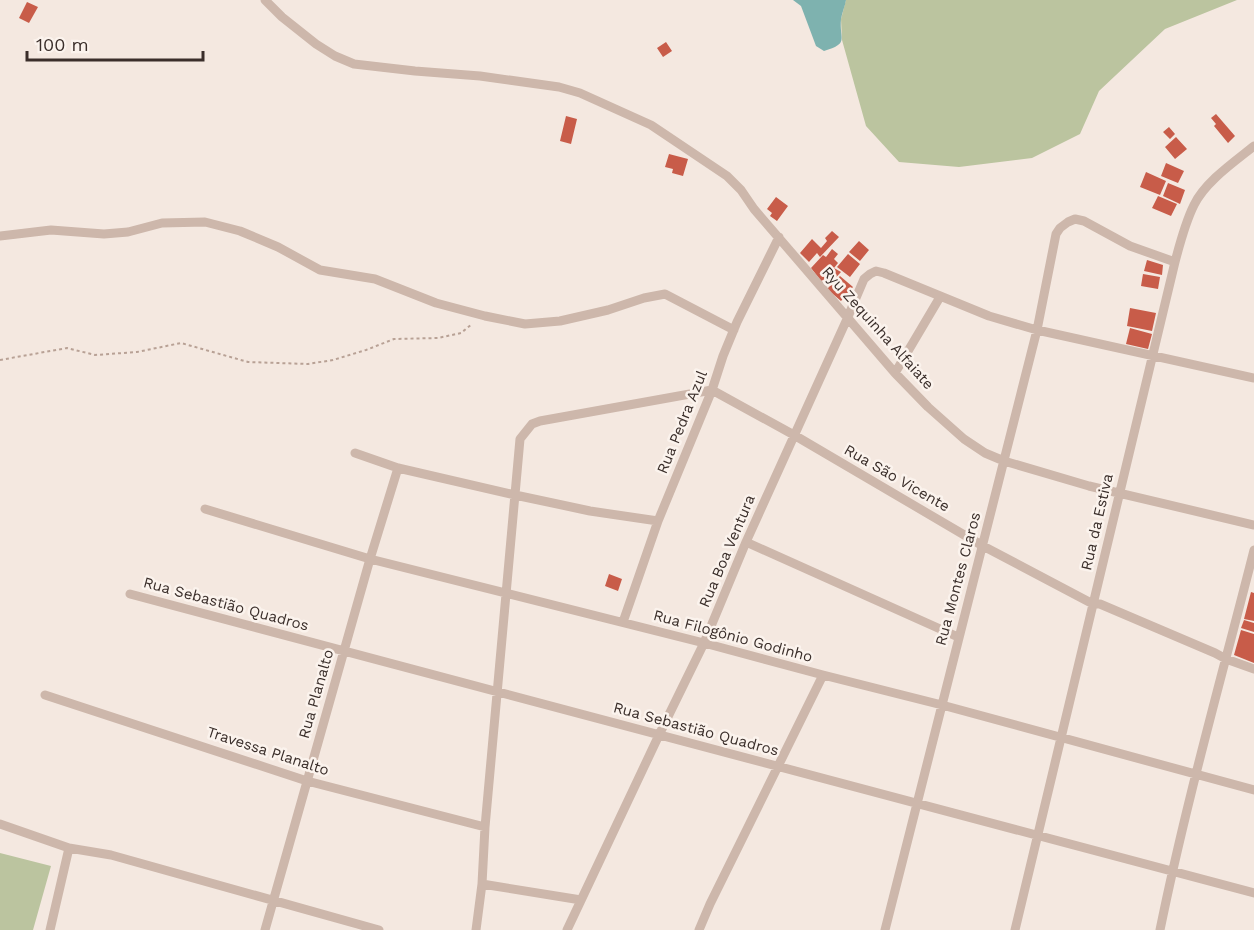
<svg xmlns="http://www.w3.org/2000/svg" width="1254" height="930" viewBox="0 0 1254 930" font-family="'Work Sans',sans-serif">
<style>
.green{fill:#bbc49f}
.water{fill:#7eb2af}
.building{fill:#c85c49}
.lines{fill:none;stroke-linecap:round;stroke-linejoin:round}
.path{stroke:#b8a195;stroke-width:2;stroke-dasharray:3 3;stroke-linecap:butt}
.street{stroke:#cdb7ab;stroke-width:9}
.labels{text-anchor:middle;stroke-width:5;stroke-linejoin:round;paint-order:stroke}
.street-label{font-size:15px;fill:#3a2e2a;stroke:#fbf3ed}
</style>
<rect width="100%" height="100%" fill="#f4e8e0"/>
<path class="green" d="M846 0H1237L1165 29 1099 91 1080 134 1032 158 959 167 899 162 866 126 842 40 841 19Z
M0 853 51 866 33 930H0Z"/>
<path class="water" d="M793 0H846C845 6 842 13 841 19 839 40 850 43 824 51L816 46 801 6Z"/>
<path class="building" d="M27 2 38 7 29 23 19 18Z
M666 42 672 51 663 57 657 48Z
M1216 114 1235 136 1228 143 1214 126 1216 124 1211 118Z
M566 116 577 119 571 144 560 141Z
M1169 127 1175 134 1170 139 1163 132Z
M1176 137 1187 149 1175 159 1165 147Z
M669 154 688 159 683 176 672 173 673 169 665 167Z
M1166 163 1184 171 1178 183 1161 176Z
M1146 172 1166 181 1160 195 1140 187Z
M1168 183 1185 190 1180 204 1163 196Z
M1158 196 1177 204 1171 216 1152 208Z
M776 197 788 206 777 221 770 216 772 213 767 209Z
M832 231 839 237 820 257 817 253 809 262 800 253 812 239 821 248 827 241 825 238Z
M859 241 869 250 860 261 849 252Z
M832 249 838 254 834 259 838 263 834 268 841 272 829 285 823 280 821 281 811 268 823 255 826 257Z
M848 254 860 264 850 277 837 267Z
M1147 260 1163 265 1162 275 1144 271Z
M1143 274 1160 277 1158 289 1141 286Z
M840 276 853 287 841 301 827 289Z
M1130 308 1156 313 1152 331 1127 326Z
M1130 328 1152 334 1148 349 1126 344Z
M609 574 622 579 618 591 605 586Z
M1251 592 1254 593V621L1244 619Z
M1244 620 1254 623V632L1241 628Z
M1241 630 1254 634V663L1234 655Z"/>
<g class="lines">
<path class="path" d="M0 360 67 348 95 355 137 352 181 343 248 362 308 364 333 360 366 350 394 339 438 338 461 333 472 324"/>
<path class="street" d="M265 0 282 17 316 44 335 56 354 64 415 71 480 76 559 87 580 93 651 125 727 176 741 190 754 209 895 373 928 407 964 439 985 453 1004 461 1089 486 1254 525
M0 236 51 230 104 234 128 232 162 223 205 222 240 231 278 247 320 270 375 279 436 303 485 316 525 324 560 321 608 310 644 298 665 294 734 330
M895 373 940 297
M355 453 398 468 515 495 590 511 658 521
M205 509 370 559 704 643 823 675 942 705 1254 790
M746 542 958 637
M130 594 1254 893
M623 622 658 521 712 390 723 356 737 322 779 237
M45 695 307 781 485 827
M0 824 69 848 111 855 379 930
M482 884 581 900
M50 930 69 848
M265 930 370 559 398 468
M476 930 482 884 485 827 520 439 532 424 540 421 712 390 794 435 983 546 1093 604H1100L1215 653 1226 659 1254 669
M567 930 659 735 704 643 746 542 847 319 864 279 870 274 876 271 884 273 989 316 1037 330 1254 378
M699 930 710 904 823 675
M885 930 1037 330 1056 234 1060 228 1068 222 1075 219 1084 221 1130 246 1175 262
M1015 930 1175 262C1180 243 1185 223 1194 205 1205 182 1234 162 1254 146
M1160 930C1186 802 1222 676 1254 550"/>
</g>
<g class="labels">
<g class="street-label">
<text transform="translate(878 328) rotate(48)" y="5">Ryu Zequinha Alfaiate</text>
<text transform="translate(682 422) rotate(-68)" y="5">Rua Pedra Azul</text>
<text transform="translate(897 478) rotate(30)" y="5">Rua São Vicente</text>
<text transform="translate(1097 522) rotate(-77)" y="5">Rua da Estiva</text>
<text transform="translate(727 551) rotate(-67)" y="5">Rua Boa Ventura</text>
<text transform="translate(958 579) rotate(-75)" y="5">Rua Montes Claros</text>
<text transform="translate(226 604) rotate(15)" y="5">Rua Sebastião Quadros</text>
<text transform="translate(733 636) rotate(15)" y="5">Rua Filogônio Godinho</text>
<text transform="translate(316 694) rotate(-74)" y="5">Rua Planalto</text>
<text transform="translate(696 729) rotate(15)" y="5">Rua Sebastião Quadros</text>
<text transform="translate(268 751) rotate(18)" y="5">Travessa Planalto</text>
</g>
</g>
<path d="M27 51v9h176v-9" fill="none" stroke="#3a2e2a" stroke-width="3"/>
<text x="36" y="51" font-size="18" fill="#3a2e2a" stroke="#fbf3ed" stroke-width="4.5" paint-order="stroke">100 m</text>
</svg>
